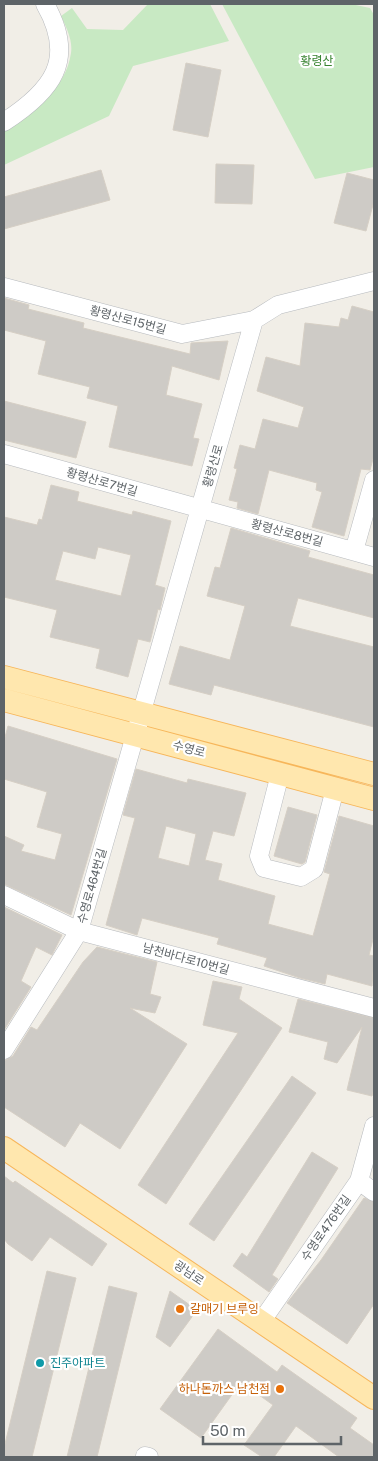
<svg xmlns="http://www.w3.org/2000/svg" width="378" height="1461" viewBox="0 0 378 1461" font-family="'Public Sans','Noto Sans KR',sans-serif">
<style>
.green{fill:#c8e9c3}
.building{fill:#cecbc6;stroke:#d6cfc5;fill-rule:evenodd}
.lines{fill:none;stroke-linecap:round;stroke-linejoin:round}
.minor-casing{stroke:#b7babe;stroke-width:19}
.major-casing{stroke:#f7b65a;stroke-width:24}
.minor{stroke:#fff;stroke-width:18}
.major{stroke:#ffe7ae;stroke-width:22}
.food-dot{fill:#e8710a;stroke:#fff;stroke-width:2}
.culture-dot{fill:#0f9aa8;stroke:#fff;stroke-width:2}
.labels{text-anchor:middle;stroke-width:4.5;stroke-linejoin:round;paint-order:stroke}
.park-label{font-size:12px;fill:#388331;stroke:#fff}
.street-label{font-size:12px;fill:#5e6468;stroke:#fff}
.food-label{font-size:12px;fill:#c56008;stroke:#fff;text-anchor:start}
.culture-label{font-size:12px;fill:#0d838f;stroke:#fff;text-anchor:start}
</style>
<rect width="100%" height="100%" fill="#f1eee7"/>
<path class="green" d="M148 4H210L229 41 133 66 109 116 4 165V129C33 113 66 89 71 53 73 40 66 27 61 16L72 8 87 29 123 30Z
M222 4H351L370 8 374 15V167L315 179Z"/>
<path class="building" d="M186 63 221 70 208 137 173 130Z
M216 164 254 165 252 204 215 203Z
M101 170 110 200 4 229V197Z
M347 173 374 180V201L366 231 334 223Z
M4 298 29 305 28 309 84 323 83 328 190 354 191 343 228 341 219 380 172 366 166 395 202 404 193 438 199 439 192 466 109 447 118 406 87 398 90 387 38 374 46 341 4 330Z
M352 306 374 312V455L370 470 361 469 344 536 312 527 322 492 316 490 317 483 269 470 258 514 237 508 238 502 229 500 237 469 234 468 240 445 255 449 263 419 298 428 304 407 257 391 266 357 300 366 305 323 339 327 341 318 348 320Z
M4 401 86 422 76 458 4 440Z
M51 485 79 492 77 501 132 515 133 511 171 521 155 585 165 588 160 610 158 609 150 642 138 639 128 677 96 668 100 649 50 637 57 610 4 597V517L37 525 39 519 42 520ZM98 547 131 555 121 596 55 580 63 551 95 559Z
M231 528 310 551 308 557 374 575V618L298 598 290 626 374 647V727L214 685 211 695 169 684 180 646 230 660 245 606 207 596 215 567 220 568Z
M8 726 117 759 71 915 4 884V836L24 845 21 851 55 860 62 834 37 827 47 792 4 779V741Z
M136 769 187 783 188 779 246 793 234 836 213 831 205 860 222 864 218 880 275 896 268 924 313 936 330 874 324 872 339 816 374 826V935L369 955 374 956 372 986 327 974 325 984 300 978 264 966 267 958 217 944 219 938 142 918 137 935 106 925 135 818 123 815ZM166 826 196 834 189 866 158 858Z
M288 807 317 815 305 862 302 864 274 856Z
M4 907 62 935 52 955 36 947 21 981 31 987 4 1030Z
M97 947 157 962 150 994 161 997 155 1013 130 1008 187 1044 120 1149 80 1123 65 1147 4 1107V1061L13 1056 31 1027 37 1030 83 962Z
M213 981 242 987 239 999 282 1028 166 1204 138 1185 238 1033 203 1025Z
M298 999 374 1018V1087L372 1096 347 1090 362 1027 337 1063 324 1059 328 1042 289 1032Z
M292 1076 316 1093 214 1241 189 1224Z
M312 1152 338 1168 272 1275 278 1279 269 1292 233 1266 242 1253 247 1257Z
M4 1176 13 1183 15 1181 107 1244 92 1266 50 1237 32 1261 8 1244 4 1239Z
M364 1198 374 1202V1304L347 1344 287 1303 321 1260Z
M47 1271 76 1278 32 1457H4V1448Z
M109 1286 137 1293 97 1457H67Z
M170 1291 197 1310 170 1347 156 1337Z
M218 1329 277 1372 282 1365 357 1418 350 1428 374 1445V1457H339L296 1426 274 1457H262L244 1445 273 1405 241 1382 201 1438 160 1409Z"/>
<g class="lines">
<defs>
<path id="minor" d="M4 122C52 91 77 60 45 4
M4 287 182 334 254 320
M4 454 374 557
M354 551 374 480
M280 774 259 856 264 868 301 877 314 869 335 789
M4 895 79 931 374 1008
M4 1050 79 931 254 320 278 305 374 281
M359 1181 374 1192
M261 1322 359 1181 374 1126
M145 1456 149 1457"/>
<path id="major" d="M4 677 374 774
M4 700 374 799
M4 1148 374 1398"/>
</defs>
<use href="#minor" class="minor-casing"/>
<use href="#major" class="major-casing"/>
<use href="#minor" class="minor"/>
<use href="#major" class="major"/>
</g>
<g class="food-dot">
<circle cx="180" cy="1309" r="5"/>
<circle cx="280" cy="1389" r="5"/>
</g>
<circle class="culture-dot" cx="40" cy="1363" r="5"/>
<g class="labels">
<g class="park-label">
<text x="317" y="65">황령산</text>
</g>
<g class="street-label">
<text transform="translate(128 320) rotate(15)" y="4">황령산로15번길</text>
<text transform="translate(213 466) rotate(-74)" y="4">황령산로</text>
<text transform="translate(102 482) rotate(16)" y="4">황령산로7번길</text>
<text transform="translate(287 533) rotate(15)" y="4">황령산로8번길</text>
<text transform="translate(189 749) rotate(15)" y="4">수영로</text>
<text transform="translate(92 886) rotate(-74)" y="4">수영로464번길</text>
<text transform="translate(186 959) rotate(15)" y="4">남천바다로10번길</text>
<text transform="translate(326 1228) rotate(-55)" y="4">수영로476번길</text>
<text transform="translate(189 1273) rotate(34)" y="4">광남로</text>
</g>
<g class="food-label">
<text x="190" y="1313">갈매기 브루잉</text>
<text x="270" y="1393" text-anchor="end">하나돈까스 남천점</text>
</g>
<g class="culture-label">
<text x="50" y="1367">진주아파트</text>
</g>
</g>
<rect width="378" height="1461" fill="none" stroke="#5e6468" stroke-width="10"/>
<path d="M203 1436v8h138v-8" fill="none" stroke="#5e6468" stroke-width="2.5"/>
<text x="210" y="1436" font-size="15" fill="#5e6468" stroke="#ffffff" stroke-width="4" paint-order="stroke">50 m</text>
</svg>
